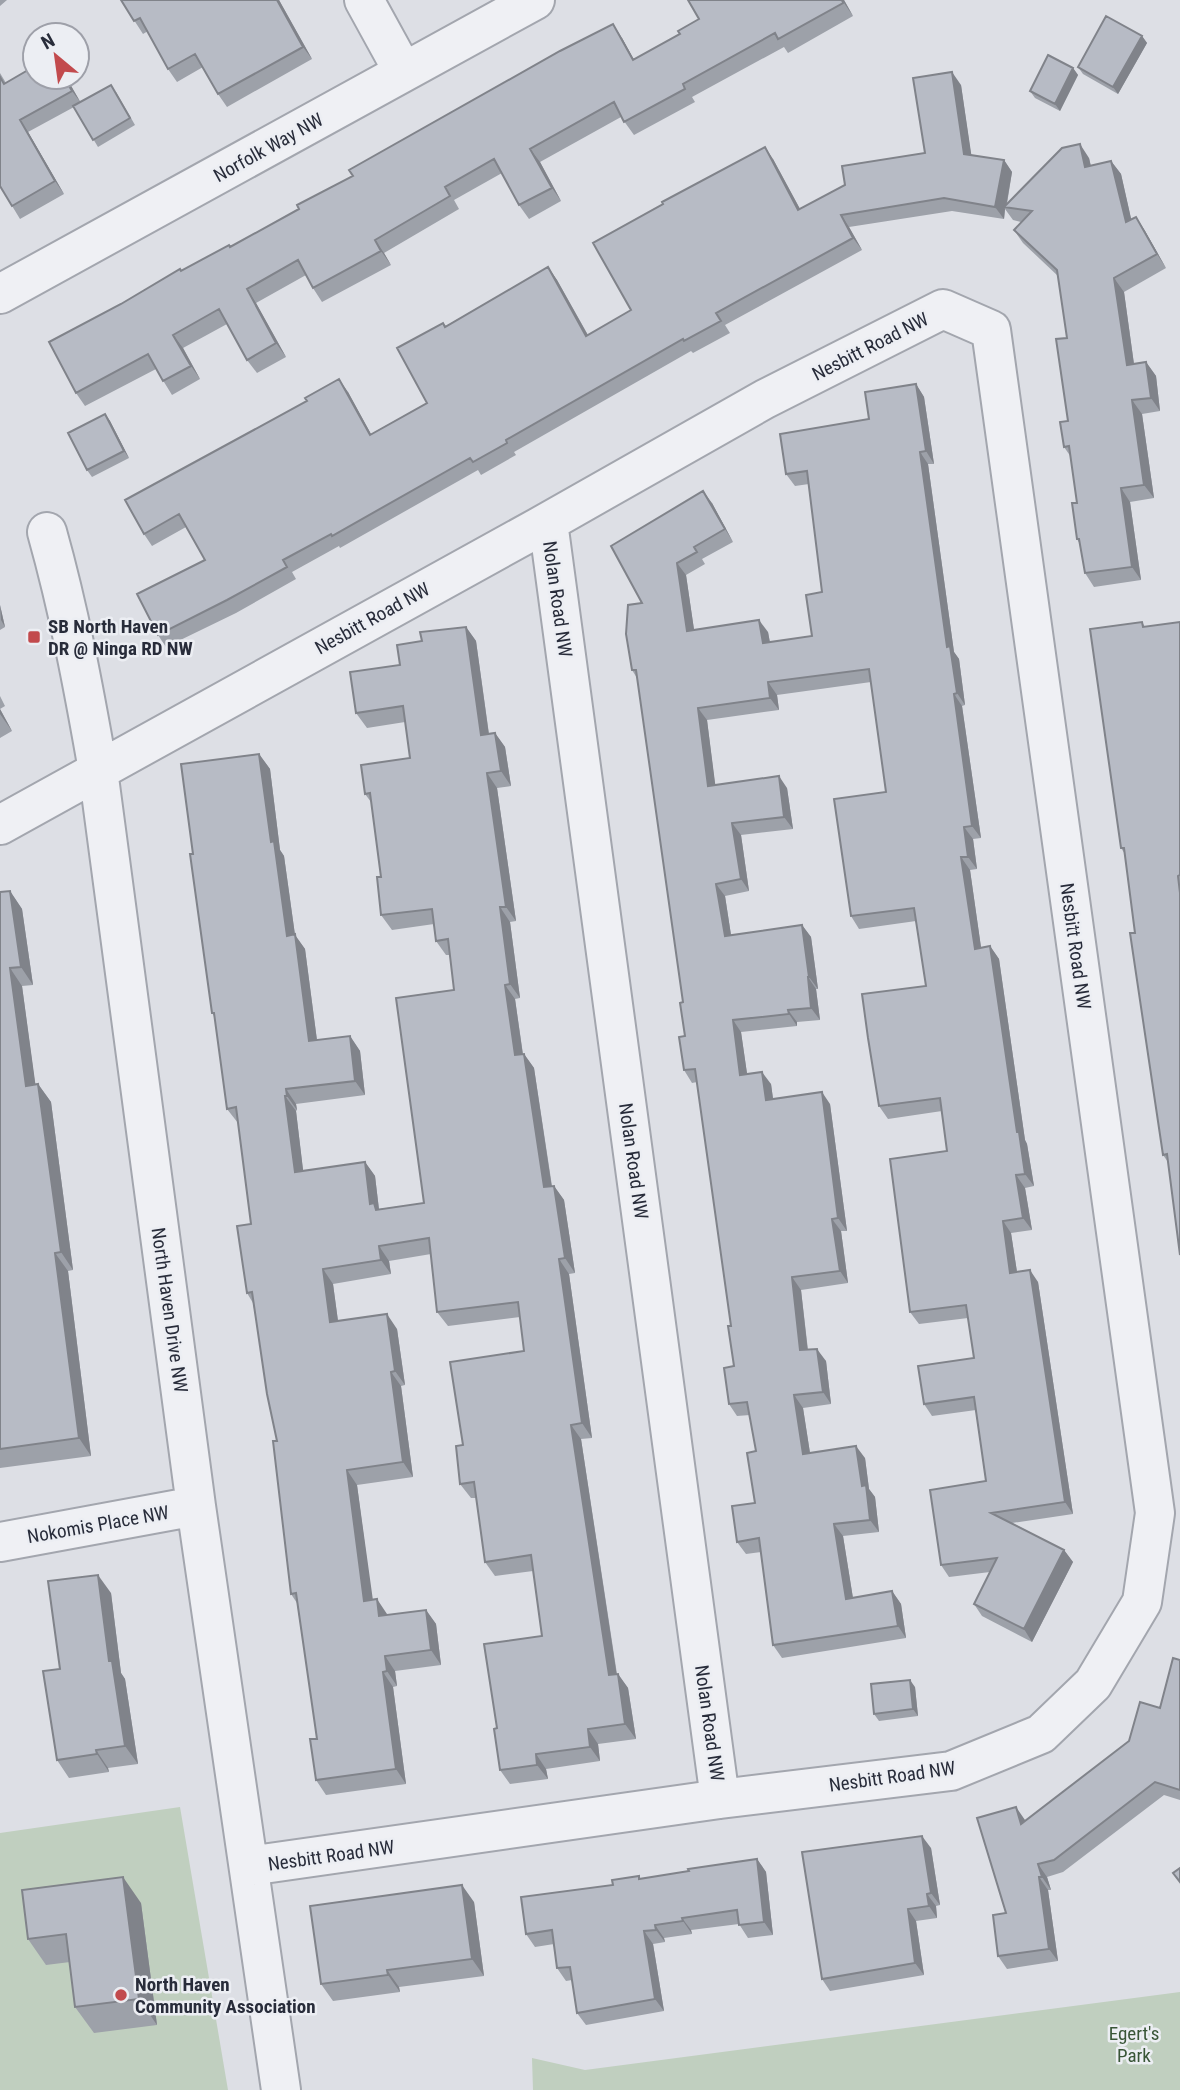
<svg xmlns="http://www.w3.org/2000/svg" width="1180" height="2090" viewBox="0 0 1180 2090" font-family="'Roboto Condensed',sans-serif">
<style>
.green{fill:#c0cfbf}
.lines{fill:none;stroke-linecap:round;stroke-linejoin:round}
.minor-casing{stroke:#a3a6ae;stroke-width:42}
.minor{stroke:#eff0f4;stroke-width:38}
.wall{fill:#9da1a9}
.shaded-wall{fill:#80838a}
.building{fill:#b7bbc5;stroke:#80838a;stroke-width:2}
.poi-dot{fill:#c24a4d;stroke:#eceef3;stroke-width:2.5}
.labels{text-anchor:middle;stroke-width:5;stroke-linejoin:round;paint-order:stroke}
.street-label{font-size:19px;fill:#282c3a;stroke:#eceef3}
.poi-label{font-size:19px;font-weight:bold;fill:#282c3a;stroke:#eceef3;text-anchor:start}
.park-label{font-size:19px;fill:#385536;stroke:#eceef3}
</style>
<rect width="100%" height="100%" fill="#dddfe5"/>
<path class="green" d="M180 1807 228 2090H0V1833Z
M1180 1992V2090H533L532 2058 585 2070Z"/>
<g class="lines">
<defs>
<path id="minor" d="M364 0 403 71
M0 294 535 0
M548 522 720 1799
M47 532C69 610 84 690 98 770L196 1506 281 2090
M0 825 548 522 765 399 943 309 991 330 1155 1513 1142 1602 1093 1684 1041 1734 951 1771 720 1799 249 1866
M0 1542 196 1506"/>
</defs>
<use href="#minor" class="minor-casing"/>
<use href="#minor" class="minor"/>
</g>
<path class="wall" d="M0 0H7L0 6Z
M121 0H279L312 59 227 107 218 94 203 67 177 82 168 69 148 31 143 34Z
M688 0H844L853 16 788 53 784 47 692 97 695 102 634 135 621 117 540 162 561 201 529 219 519 205 502 173 454 200 459 209 384 253 391 265 322 302 313 288 306 275 256 303 286 357 257 373 247 360 227 324 183 348 200 379 172 395 156 369 85 406 76 393 121 304 181 271 230 247 622 38 634 60 680 34 699 19Z
M1142 36 1147 43 1118 94 1083 74 1078 67Z
M1073 68 1078 75 1060 111 1035 98 1030 91Z
M0 73 6 83 66 77 80 102 116 92 135 125 98 147 74 107 28 132 64 194 20 219 0 186Z
M961 85 971 155 1004 160 1012 172 1007 204 1089 158 1091 166 1111 161 1121 174 1131 219 1136 217 1145 231 1166 268 1124 292 1134 364 1146 362 1156 376 1160 411 1142 414 1154 498 1130 502 1141 580 1094 587 1085 573 1080 544 1077 539V503L1071 457 1064 447 1068 421 1067 338 1058 276 1023 243 1014 230 1021 222 1013 220 1005 209 1004 219 952 211 849 227 862 250 725 325 730 333 693 353 691 351 514 452 516 455 481 475 478 470 340 548 339 546 292 572 296 579 236 613 166 647 158 635 205 560 186 527 152 546 144 534 307 401 348 392 371 434 427 403 443 323 446 326 548 267 557 280 588 335 631 310 773 159 800 209 925 153Z
M916 384 924 397 934 464H928L954 652 959 659 965 705 962 706 981 838 973 839 977 869 970 870 981 948 990 946 999 959 1025 1140 1027 1144 1034 1186 1025 1188 1032 1230 1011 1233 1017 1272 1038 1282 1073 1514 1012 1523 1064 1550 1073 1562 1032 1642 982 1616 974 1604 990 1572 949 1577 941 1565 986 1481 976 1410 932 1416 924 1404 974 1358 968 1318 919 1324 910 1312 947 1151 942 1111 888 1119 879 1106 926 986 916 921 859 929 851 916 886 792 871 682 777 695 779 710 707 720 715 785 787 788 793 829 741 835 749 891 725 896 731 935 802 925 811 937 818 989H816L820 1020 797 1022V1026L741 1032 747 1074 771 1084 773 1099 830 1104 847 1231H841L848 1283 801 1290 808 1350 826 1361 831 1404 803 1408 810 1453 865 1458 869 1489 875 1497 879 1532 843 1536 853 1598 892 1591 901 1604 906 1638 782 1658 773 1645 761 1552 746 1554 737 1542 755 1503 756 1451 750 1415 737 1416 729 1404 734 1366 731 1326 697 1082 692 1083 684 1070 685 1036 683 1002 637 678 632 670 642 603 712 503 733 542 702 559 705 564 686 575 694 630 768 632 770 642 812 636 822 592 809 484 795 486 786 474 869 419Z
M105 414 110 421 129 458 92 477 87 470Z
M0 605 5 627 0 630Z
M1142 622 1145 627 1180 622V1255L1168 1162 1163 1155 1125 854 1121 848Z
M466 627 476 641 489 734 495 733 505 747 511 786 497 788 516 921 510 922 520 998 515 999 523 1054H524L534 1068 552 1186H554L564 1200 575 1273 569 1274 592 1438 581 1439 617 1674H618L628 1688 636 1739 598 1744 600 1761 546 1769 548 1779 510 1784 500 1770 497 1728 542 1636 533 1571 495 1576 485 1562 476 1498H471L460 1484 463 1445 524 1351 520 1317 448 1326 437 1312 431 1254 389 1261 391 1274 333 1284 338 1321 397 1329 405 1385 401 1386 413 1477 357 1485 372 1600 387 1615 426 1610 436 1624 441 1665 395 1671 397 1686 393 1687 406 1784 326 1795 316 1780 317 1739 297 1603 291 1594 277 1441 253 1303 247 1293 251 1224 238 1123 227 1109 215 1017 212 1013 193 854 259 754 270 769 280 850 284 856 295 935 305 949 317 1040 350 1036 360 1051 365 1095 296 1104 297 1110 296 1111 303 1171 365 1162 375 1176 379 1209 424 1203 454 990 450 955H446L436 941 434 924 392 930 381 915V877L371 802 365 794 410 758 405 722 367 728 356 713 422 641Z
M0 696 5 706 0 709Z
M0 709 12 731 0 738Z
M10 891 22 909 33 985 22 986 35 1084H38L51 1102 73 1270 68 1271 91 1456 0 1468V892Z
M111 1593 121 1673 125 1679 138 1764 108 1768 109 1772 69 1778 57 1760 60 1669Z
M1180 1660V1800L1164 1795 1063 1872 1047 1877 1051 1890H1048L1058 1961 1007 1969 998 1956 1006 1913 1025 1821 1129 1741 1160 1708Z
M915 1687 918 1716 879 1721 874 1714Z
M931 1848 940 1905 936 1906 937 1918 916 1921 924 1975 830 1991 822 1979Z
M757 1859 766 1872 773 1935 748 1938 739 1924 691 1930 692 1934 664 1938 665 1942 653 1944 664 2011 586 2025 577 2013 572 1980 566 1981 557 1968 554 1944 535 1947 526 1934 613 1885 639 1876 641 1879Z
M474 1902 484 1976 399 1987 400 1992 333 2001 321 1984Z
M141 1903 157 2025 94 2033 75 2007 70 1962 46 1965 28 1939Z"/>
<path class="shaded-wall" d="M277 0H279L312 59 303 47Z
M842 0H844L853 16Z
M613 24 622 38 642 74 633 60Z
M1142 36 1147 43 1118 94 1113 87Z
M1073 68 1078 75 1060 111 1055 104Z
M952 72 961 85 973 166 964 154Z
M64 77H66L81 103 72 91Z
M20 120 28 132 64 194 55 181Z
M1080 144 1089 158 1094 181 1085 167Z
M765 147 773 159 807 222 798 210Z
M530 149 540 162 561 201 552 188Z
M1004 160 1012 172 1006 207H1004L1005 209 1004 219 995 207Z
M1111 161 1121 174 1135 236 1126 222Z
M841 215 849 227 862 250 853 238Z
M1136 217 1145 231 1166 268 1157 254Z
M375 240 384 253 391 265 381 251Z
M548 267 557 280 595 348 586 336Z
M1114 278 1124 292 1136 379 1127 365Z
M247 289 256 303 286 357 276 343Z
M173 335 183 348 200 379 191 366Z
M1146 362 1156 376 1160 411 1151 398Z
M339 379 348 392 378 447 370 435Z
M916 384 924 397 934 464 926 451Z
M1132 400 1142 414 1154 498 1144 485Z
M105 414 110 421 129 458 124 451Z
M920 452 928 464 954 652 959 659 965 705 957 693 947 647Z
M1121 488 1130 502 1141 580 1132 567Z
M703 491 712 503 733 542 725 529Z
M677 563 686 575 696 643 687 631Z
M0 605 5 627 1 620Z
M759 620 768 632 772 655 763 643Z
M466 627 476 641 491 750 481 735Z
M768 682 777 695 779 710 770 698Z
M954 694 962 706 981 838 972 826Z
M698 708 707 720 717 798 708 786Z
M0 709 12 731 0 714Z
M495 733 505 747 511 786 501 771Z
M259 754 270 769 280 850 284 856 295 935 305 949 319 1056 309 1041 287 936 271 842Z
M487 773 497 788 516 921 506 907Z
M779 776 787 788 793 829 784 817Z
M732 823 741 835 749 891 741 879Z
M964 827 973 839 977 869 968 857Z
M961 857 970 870 983 961 975 949Z
M716 884 725 896 733 948 725 936Z
M10 891 22 909 33 985 21 967Z
M500 907 510 922 520 998 510 984Z
M802 925 811 937 818 989 809 977Z
M990 946 999 959 1025 1140 1027 1144 1034 1186 1025 1174 1017 1132Z
M10 968 22 986 38 1103 26 1086Z
M808 977 816 989 820 1020 811 1008Z
M505 985 515 999 525 1070 515 1055Z
M788 1010 797 1022V1026L789 1014Z
M733 1020 741 1032 749 1087 740 1075Z
M350 1036 360 1051 365 1095 355 1081Z
M524 1054 534 1068 554 1202 544 1187Z
M762 1072 771 1084 775 1113 766 1100Z
M38 1084 51 1102 73 1270 61 1252Z
M286 1089 296 1104 297 1110 287 1096Z
M822 1092 830 1104 847 1231 838 1218Z
M285 1096 296 1111 305 1186 295 1172Z
M365 1162 375 1176 379 1210 385 1218 370 1204Z
M1016 1175 1025 1188 1032 1230 1023 1218Z
M554 1186 564 1200 575 1273 565 1258Z
M832 1219 841 1231 848 1283 840 1271Z
M1003 1221 1011 1233 1019 1285 1010 1273Z
M379 1246 389 1261 391 1274 381 1260Z
M55 1253 68 1271 91 1456 79 1438Z
M559 1259 569 1274 592 1438 582 1423Z
M323 1269 333 1284 340 1336 330 1322Z
M1030 1270 1038 1282 1073 1514 1065 1502Z
M792 1277 801 1290 809 1362 800 1350Z
M387 1314 397 1329 405 1385 395 1371Z
M817 1349 826 1361 831 1404 823 1392Z
M391 1372 401 1386 413 1477 403 1462Z
M794 1395 803 1408 812 1466 803 1454Z
M571 1425 581 1439 619 1690 609 1675Z
M856 1446 865 1458 869 1489 875 1497 879 1532 870 1520 862 1486Z
M347 1470 357 1485 375 1615 364 1601Z
M834 1524 843 1536 855 1611 846 1599Z
M1064 1550 1073 1562 1032 1642 1024 1629Z
M98 1575 111 1593 121 1673 125 1679 138 1764 125 1746 109 1661Z
M892 1591 901 1604 906 1638 898 1626Z
M377 1599 387 1614 389 1630 379 1616Z
M426 1610 436 1624 441 1665 431 1650Z
M385 1656 395 1671 397 1686 387 1671Z
M383 1672 393 1687 406 1784 396 1769Z
M618 1674 628 1688 636 1739 625 1724Z
M910 1680 915 1687 918 1716 913 1709Z
M588 1729 598 1744 600 1761 590 1747Z
M96 1750 108 1768 109 1772 97 1754Z
M536 1754 546 1769 548 1779 537 1765Z
M1016 1807 1025 1820 1030 1837 1021 1824Z
M922 1836 931 1848 940 1905 931 1893Z
M757 1859 766 1872 773 1935 764 1922Z
M1038 1864 1047 1877 1051 1890 1042 1877Z
M123 1877 141 1903 157 2025 139 1999Z
M1039 1877 1048 1890 1058 1961 1049 1949Z
M462 1885 474 1902 484 1976 472 1959Z
M927 1894 936 1906 937 1918 929 1906Z
M908 1909 916 1921 924 1975 915 1963Z
M682 1918 691 1930 692 1934 683 1921Z
M655 1925 664 1938 665 1942 656 1930Z
M644 1931 653 1944 664 2011 655 1999Z
M387 1970 399 1987 400 1992 388 1975Z"/>
<path class="building" d="M121 0H277L303 47 218 94 195 54 168 69 140 18 134 21Z
M688 0H842L843 3 778 39 775 33 683 84 685 89 624 122 614 102 530 149 552 188 519 205 494 159 445 187 450 196 375 240 381 251 313 288 298 260 247 289 276 343 247 360 219 309 173 335 191 366 163 381 148 354 76 393 49 342 121 304 180 269 181 271 229 245 230 247 299 209 297 205 353 176 349 170 560 51 613 24 633 60 680 34 678 31 699 19Z
M1106 16 1142 36 1113 87 1078 67Z
M1048 55 1073 68 1055 104 1030 91Z
M35 66V77H64L72 91 20 120 55 181 12 206 0 186V77L4 84Z
M952 72 964 154 1004 160 995 207 944 198 841 215 853 238 716 313 721 321 684 341 683 339 506 440 507 443 473 462 470 458 332 536 331 534 283 560 287 567 227 600 158 635 137 594 205 560 179 514 144 534 125 500 307 401 305 398 339 379 370 435 427 403 397 348 443 323 445 327 548 267 586 336 631 310 593 243 663 204 662 202 765 147 798 210 845 185 842 166 925 153 913 78Z
M111 85 130 118 93 140 73 106Z
M1080 144 1085 167 1111 161 1126 222 1136 217 1157 254 1114 278 1127 365 1146 362 1151 398 1132 400 1144 485 1121 488 1132 567 1085 573 1079 539H1077L1072 503H1077L1069 446 1064 447 1060 422 1068 421 1056 339 1067 338 1057 270 1014 230 1032 211 1004 207 1062 148Z
M916 384 926 451 920 452 947 647 950 646 957 693 954 694 972 826 964 827 968 857H961L975 949 990 946 1017 1132H1019L1025 1174 1016 1175 1023 1218 1003 1221 1010 1273 1030 1270 1065 1502 991 1513 1064 1550 1024 1629 974 1604 997 1558 941 1565 930 1490 986 1481 974 1397 924 1404 918 1366 974 1358 966 1305 910 1312 890 1159 947 1151 940 1098 879 1106 868 1038 862 994 926 986 914 908 851 916 834 799 886 792 869 669 768 682 770 698 698 708 708 786 779 776 784 817 732 823 741 879 716 884 725 936 802 925 809 977H808L811 1008 788 1010 789 1014 733 1020 740 1075 762 1072 766 1100 822 1092 838 1218 832 1219 840 1271 792 1277 800 1350 817 1349 823 1392 794 1395 803 1454 856 1446 862 1486 866 1485 870 1520 834 1524 846 1599 892 1591 898 1626 773 1645 759 1538 737 1542 732 1506 755 1503 747 1453 756 1451 747 1402 729 1404 724 1368 734 1366 728 1326H731L695 1069 684 1070 679 1037 685 1036 680 1003 683 1002 636 670H632L626 634 628 605 642 603 611 546 703 491 725 529 694 547 697 552 677 563 687 631 759 620 763 643 812 636 806 595 822 592 807 471 786 474 780 434 869 419 865 392Z
M105 414 124 451 87 470 68 433Z
M1142 622 1143 627 1180 622V875L1178 876 1180 893V1255L1167 1154 1163 1155 1130 933H1135L1124 848H1121L1090 629Z
M466 627 481 735 495 733 501 771 487 773 506 907H500L510 984 505 985 515 1055 524 1054 544 1187 554 1186 565 1258 559 1259 582 1423 571 1425 609 1675 618 1674 625 1724 588 1729 590 1747 536 1754 537 1765 500 1770 494 1729 497 1728 484 1644 542 1636 531 1555 485 1562 474 1482 460 1484 456 1446 463 1445 450 1362 524 1351 518 1302 437 1312 429 1238 379 1246 381 1260 323 1269 330 1322 387 1314 395 1371 391 1372 403 1462 347 1470 364 1601 377 1599 379 1616 426 1610 431 1650 385 1656 387 1671 383 1672 396 1769 316 1780 310 1739H317L296 1593 291 1594 273 1441H277L267 1394 252 1292 247 1293 237 1226 251 1224 236 1107 227 1109 214 1013H212L190 854H193L181 764 259 754 271 842 274 841 287 936 295 934 309 1041 350 1036 355 1081 286 1089 287 1096H285L295 1172 365 1162 370 1204 374 1203 376 1210 424 1203 396 998 454 990 448 939 436 941 432 909 381 915 377 877H381L370 793 365 794 361 765 410 758 403 706 356 713 350 672 400 665 397 645 422 641 420 632Z
M10 891 21 967 10 968 26 1086 38 1084 61 1252 55 1253 79 1438 0 1449V892Z
M98 1575 109 1661H112L125 1746 96 1750 97 1754 57 1760 43 1671 60 1669 48 1581Z
M1173 1658 1180 1660V1790L1155 1782 1054 1860 1038 1864 1042 1877H1039L1049 1949 998 1956 993 1915 1006 1913 977 1818 1016 1807 1021 1824 1129 1741 1140 1702 1160 1708Z
M910 1680 913 1709 874 1714 871 1684Z
M922 1836 931 1893 927 1894 929 1906 908 1909 915 1963 822 1979 802 1852Z
M757 1859 764 1922 739 1925 737 1910 682 1918 683 1921 655 1925 656 1930 644 1931 655 1999 577 2013 570 1967 557 1968 552 1930 526 1934 521 1897 613 1885 612 1880 639 1876V1879L689 1871 688 1869Z
M1180 1868V1882L1173 1873Z
M123 1877 139 1999 75 2007 66 1934 28 1939 22 1890Z
M462 1885 472 1959 387 1970 388 1975 321 1984 310 1906Z"/>
<g class="poi-dot">
<rect x="27" y="630" width="14" height="14" rx="3.5"/>
<circle cx="121" cy="1995" r="7"/>
</g>
<g class="labels">
<g class="street-label">
<text transform="translate(268 147) rotate(-29)" y="7">Norfolk Way NW</text>
<text transform="translate(870 346) rotate(-27)" y="7">Nesbitt Road NW</text>
<text transform="translate(558 599) rotate(82)" y="7">Nolan Road NW</text>
<text transform="translate(372 618) rotate(-29)" y="7">Nesbitt Road NW</text>
<text transform="translate(1076 946) rotate(82)" y="7">Nesbitt Road NW</text>
<text transform="translate(634 1161) rotate(82)" y="7">Nolan Road NW</text>
<text transform="translate(170 1310) rotate(82)" y="7">North Haven Drive NW</text>
<text transform="translate(98 1524) rotate(-10)" y="7">Nokomis Place NW</text>
<text transform="translate(710 1723) rotate(82)" y="7">Nolan Road NW</text>
<text transform="translate(892 1776) rotate(-8)" y="7">Nesbitt Road NW</text>
<text transform="translate(331 1855) rotate(-8)" y="7">Nesbitt Road NW</text>
</g>
<g class="poi-label">
<text x="48" y="633">SB North Haven<tspan x="48" dy="22">DR @ Ninga RD NW</tspan></text>
<text x="135" y="1991">North Haven<tspan x="135" dy="22">Community Association</tspan></text>
</g>
<g class="park-label">
<text x="1134" y="2040">Egert's<tspan x="1134" dy="22">Park</tspan></text>
</g>
</g>
<g transform="translate(56 56) rotate(331)"><circle r="33" fill="#eceef3" stroke="#9ea0a9" stroke-width="2"/>
<path d="M0-5L12 26L0 18L-12 26Z" fill="#c24a4d"/>
<text y="-10" font-size="19" font-weight="bold" text-anchor="middle" fill="#282c3a">N</text>
</g>
</svg>
